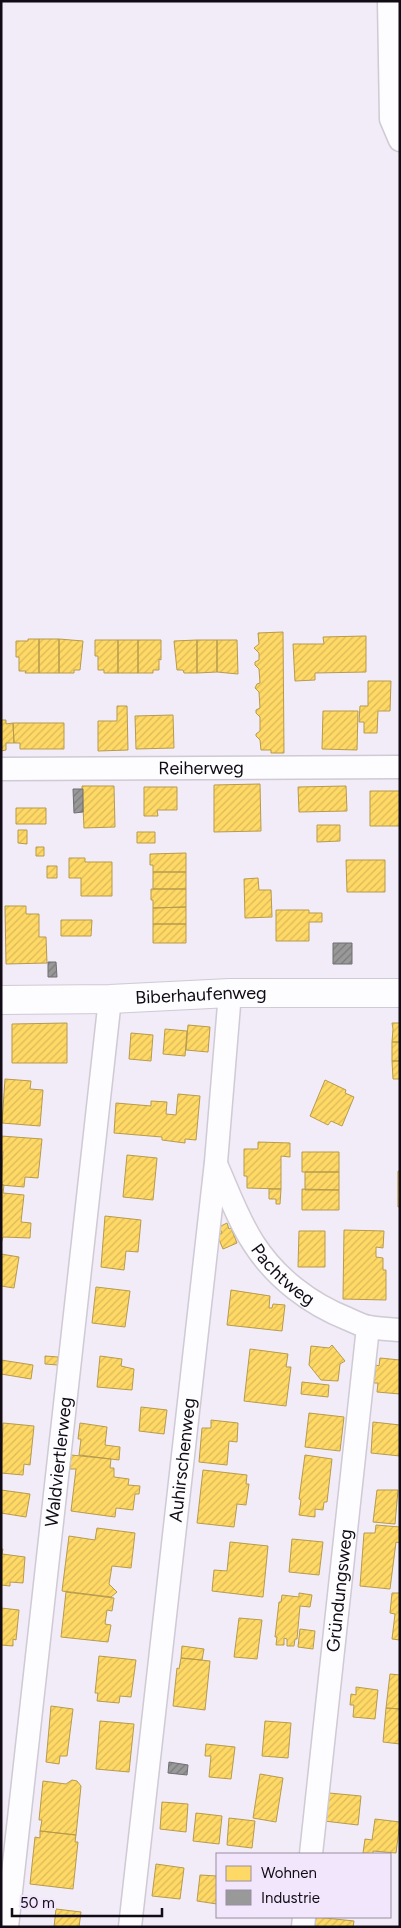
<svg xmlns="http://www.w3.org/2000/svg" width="401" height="1928" viewBox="0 0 401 1928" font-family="Figtree,sans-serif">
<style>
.homes{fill:url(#homes-hatch);stroke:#b79b4d}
.industry{fill:url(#industry-hatch);stroke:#706e71}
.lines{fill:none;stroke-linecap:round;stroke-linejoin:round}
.minor-casing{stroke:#cfcad4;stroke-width:25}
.secondary-casing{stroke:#cfcad4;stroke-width:30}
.minor{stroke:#fdfcfe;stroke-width:22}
.secondary{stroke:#fdfcfe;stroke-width:28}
.labels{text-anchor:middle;stroke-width:5;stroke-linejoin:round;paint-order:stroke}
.street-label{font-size:18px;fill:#100b14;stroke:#f2e6fd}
</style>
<defs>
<pattern id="homes-hatch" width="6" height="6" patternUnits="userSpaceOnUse" patternTransform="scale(1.25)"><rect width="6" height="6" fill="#ffd966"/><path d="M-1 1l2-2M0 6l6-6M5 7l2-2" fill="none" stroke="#dab958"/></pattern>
<pattern id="industry-hatch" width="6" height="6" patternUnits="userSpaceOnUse" patternTransform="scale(1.25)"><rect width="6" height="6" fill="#999"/><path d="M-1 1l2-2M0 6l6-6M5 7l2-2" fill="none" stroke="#7b7b7c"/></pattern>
</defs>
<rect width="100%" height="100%" fill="#f2ebf8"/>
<path class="homes" d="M283 632 284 753H271V750H261L260 740 256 736V734L260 731V717L256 713V710L260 708 259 692 255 688 257 684 260 683 259 669 255 665V662L259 660V653L254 648 259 644 258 633Z
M366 636V672L315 673V680L295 681 293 644H324L323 637Z
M28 639H39V673H25L26 671H19V657H16V641H28Z
M39 639H59V673H39Z
M59 639 83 641 80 670H74V673H59Z
M95 640H118V673H104V670H98V656H95Z
M118 640H138V673H118Z
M138 640H161V660L159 659V670H153V673H138Z
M197 640H217V672L197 673Z
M197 640V673H184L183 670H177L174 641Z
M217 640H237L238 674 217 672Z
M368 681H391L390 711H378L377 733H364V722H359L360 706H368Z
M117 706H127L128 750 98 751V721H117Z
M323 711H358L357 750 322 749Z
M173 715 174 748 136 749 135 716Z
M1 720H6V724L13 723 14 743H6V750L1 751Z
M13 723H64V749H20V743H14Z
M260 784 261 831 214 832V785Z
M82 786H114L115 827 84 828Z
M346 786 347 811 299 812 298 787Z
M144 787H177V810H157L158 816H144Z
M370 791H400V826H370Z
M16 808H46V824H16Z
M317 825H340V841L317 842Z
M18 830H27V844L18 843Z
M137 832H155V843H137Z
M36 847H44V856H36Z
M186 853V872H153V865H150V854Z
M69 858H85V862H112V896H81V878H69Z
M346 860H385V892H347Z
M47 866H57V878H47Z
M153 872H186V889H153Z
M258 878 259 890H271L272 917 245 918 244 879Z
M151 889H186V907L153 908V900H151Z
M5 906H26V914H39V937H46L47 963 6 964Z
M186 907V924H153V908Z
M276 910H309V913H322V922H309V941H276Z
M61 920H92L91 936H61Z
M153 924H186V943H153Z
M67 1023V1063H12V1024Z
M392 1023H400V1042H392L393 1029Z
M188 1025 210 1027 208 1052 186 1050Z
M165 1029 187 1031 185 1056 163 1054Z
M131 1033 153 1035 151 1061 129 1059Z
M392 1042H400V1061H392Z
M392 1061H400V1079H393Z
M5 1079 31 1081 30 1089 43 1090 40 1126 2 1123Z
M325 1080 346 1090 345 1093 354 1097 342 1126 331 1121 328 1125 310 1116Z
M178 1094 200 1096 196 1140 185 1139V1143L162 1140V1137L114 1133 116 1103 151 1106V1101L167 1102 166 1114 176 1115Z
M1 1136 42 1139 38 1178 25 1177 24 1187 1 1185 3 1152H1Z
M258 1142 290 1143V1157L281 1156V1189L247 1188V1176H244V1149H258Z
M302 1152H339V1172H302Z
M127 1155 157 1158 153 1200 123 1197Z
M398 1171H400V1207H398Z
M305 1172H339V1190H305Z
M1 1185H4L3 1193 24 1195 21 1222 31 1223 30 1238 3 1237 1 1244Z
M269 1189H281L280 1204H276V1199H269Z
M302 1189 339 1190V1210H302Z
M105 1216 141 1220 138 1252 126 1251 124 1270 101 1267Z
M227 1223 229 1229 231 1228 237 1243 223 1249 217 1235 222 1233 219 1227Z
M344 1230 384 1231 383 1248 376 1247V1257L383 1258V1270H386V1300L343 1299Z
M299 1231H325V1267H298Z
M1 1254 19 1257 14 1288 1 1286Z
M96 1287 130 1291 125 1327 92 1323Z
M231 1290 270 1296 269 1308H272L273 1304 285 1305 282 1331 227 1325Z
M332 1345 345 1361 340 1364 338 1381 321 1380 309 1365 311 1346 329 1348Z
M250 1349 288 1354 286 1367H291L286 1406 244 1401Z
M45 1356 58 1357V1365L45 1364Z
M100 1356 122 1359 121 1366 134 1369 132 1390 97 1387Z
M380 1358 400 1360V1394L377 1392 378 1383H374L376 1365 379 1366Z
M1 1360 33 1365 31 1379 1 1374Z
M302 1382 329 1385 328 1397 301 1394Z
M141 1407 167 1410 164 1434 139 1431Z
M309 1413 344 1417 340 1451 305 1447Z
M211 1420 238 1423 237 1442 229 1441 227 1465 199 1462 202 1428H211Z
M373 1422 400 1425V1456L371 1453Z
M3 1423 34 1426 30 1465 24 1464 23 1475 1 1473Z
M80 1423 107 1427 105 1445 120 1447 119 1460 79 1455 81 1439H78Z
M71 1455 111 1459 110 1468H114V1477L129 1479 128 1485 140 1486 139 1494H135L133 1510 116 1508 115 1517 71 1511 76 1469H70Z
M305 1455 332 1459 327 1502H324L323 1510 315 1509V1517L299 1515 301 1500 299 1499Z
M203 1470 247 1475 246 1484H249L246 1505 237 1504 234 1527 197 1523Z
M1 1490 30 1494 26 1517 1 1513Z
M377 1490H398L395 1524 373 1522Z
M376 1525 400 1527V1543L396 1542 390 1589 360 1586 364 1533H375Z
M97 1528 135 1533 131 1568 112 1566 109 1584 117 1592 111 1597 62 1591 69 1536 95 1540Z
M292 1539 323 1542 319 1575 289 1572Z
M230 1542 268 1546 263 1597 212 1591 214 1570 227 1571Z
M1 1549H3L2 1554 25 1557 23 1583 10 1582V1586L1 1585Z
M66 1592 114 1598 112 1611 107 1610 105 1624 111 1625 108 1642 61 1637Z
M299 1593 312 1595 310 1607 300 1606 297 1639H295L294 1646H287V1639L284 1638V1645H276L277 1637H275L279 1602H281L282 1595 299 1597Z
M392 1593H400V1640L392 1639 395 1614 390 1613Z
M1 1608 19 1610 16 1640 13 1639V1646L1 1645Z
M239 1618 262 1620 257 1659 234 1657Z
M300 1629 315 1631 313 1649 298 1647Z
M182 1646 204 1649 202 1660 181 1658Z
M99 1656 136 1660 131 1697 120 1696 119 1703 97 1701 98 1693H95Z
M181 1658 210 1661 205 1710 173 1706 177 1668 179 1669Z
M390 1674 400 1675V1709L386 1708Z
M356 1687 378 1690 375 1719 353 1717 354 1705H350L351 1694 356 1695Z
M51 1706 73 1709 67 1756H60L59 1764 46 1762Z
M386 1708 400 1709V1744L383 1742Z
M100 1721 134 1724 129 1772 96 1769Z
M265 1721 291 1723 288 1758 262 1756Z
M206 1744 235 1747 231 1779 209 1777 211 1756H205Z
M260 1774 283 1778 276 1822 253 1818Z
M72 1780 77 1781 81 1786 76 1835 40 1831 42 1820H39L43 1781 66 1784Z
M329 1793 361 1796 358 1825 324 1821Z
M162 1802 188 1804 186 1832 160 1829Z
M196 1813 222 1816 219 1844 193 1841Z
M229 1818 255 1821 252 1848 227 1845Z
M375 1819 400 1822 396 1853 373 1851V1854L363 1853 365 1839 372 1840Z
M40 1831 76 1835 75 1842H78L73 1889 30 1884 35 1837 40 1838Z
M156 1864 184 1868 180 1899 152 1896Z
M200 1875 217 1876V1904L197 1901Z
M56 1909 81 1912 79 1927H54Z
M316 1917 354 1921 353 1927H315Z"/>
<path class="industry" d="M73 789H83V812L74 813Z
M333 943H352V964H333Z
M48 962H56L57 977H48Z
M169 1762 188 1765 187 1775 168 1773Z"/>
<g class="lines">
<defs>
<g id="minor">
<path d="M389 1 391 119 400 140"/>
<path id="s1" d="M1 769 400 767"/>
<path id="s2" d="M216 1164C228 1191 238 1220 254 1244 276 1278 310 1304 348 1319 355 1322 362 1326 369 1327 379 1329 390 1329 400 1330"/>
<path id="s3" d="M311 1854 368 1327"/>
<path id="s4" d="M7 1927 110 999"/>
<path id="s5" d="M130 1927 216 1162 230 993"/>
<path d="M303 1927 304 1917"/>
</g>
<g id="secondary">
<path id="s6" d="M1 1000 110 999 230 993H400"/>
</g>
</defs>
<use href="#minor" class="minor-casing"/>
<use href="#secondary" class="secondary-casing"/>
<use href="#minor" class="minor"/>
<use href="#secondary" class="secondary"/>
</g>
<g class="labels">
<g class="street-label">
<text dy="6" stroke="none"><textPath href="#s1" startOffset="200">Reiherweg</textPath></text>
<text dy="6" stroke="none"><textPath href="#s6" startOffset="200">Biberhaufenweg</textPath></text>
<text dy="6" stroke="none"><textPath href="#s2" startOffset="131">Pachtweg</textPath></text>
<text dy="6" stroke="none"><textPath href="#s5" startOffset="470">Auhirschenweg</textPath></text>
<text dy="6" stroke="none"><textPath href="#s4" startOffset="468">Waldviertlerweg</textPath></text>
<text dy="6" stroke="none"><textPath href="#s3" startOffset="265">Gründungsweg</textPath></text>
</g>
</g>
<rect width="401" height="1928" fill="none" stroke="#100b14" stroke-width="5"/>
<rect x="216" y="1853" width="175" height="65" fill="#f2e6fd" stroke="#988ea0"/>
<rect x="226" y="1866" width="25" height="15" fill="#ffd966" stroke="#988ea0"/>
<text x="261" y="1878" font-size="15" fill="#100b14">Wohnen</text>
<rect x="226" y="1890" width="25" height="15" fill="#999999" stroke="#988ea0"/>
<text x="261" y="1903" font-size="15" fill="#100b14">Industrie</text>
<path d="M12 1908v8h150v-8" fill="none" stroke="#100b14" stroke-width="2.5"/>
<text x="20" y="1908" font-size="15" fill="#100b14" stroke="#f2e6fd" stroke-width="4" paint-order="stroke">50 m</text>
</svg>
